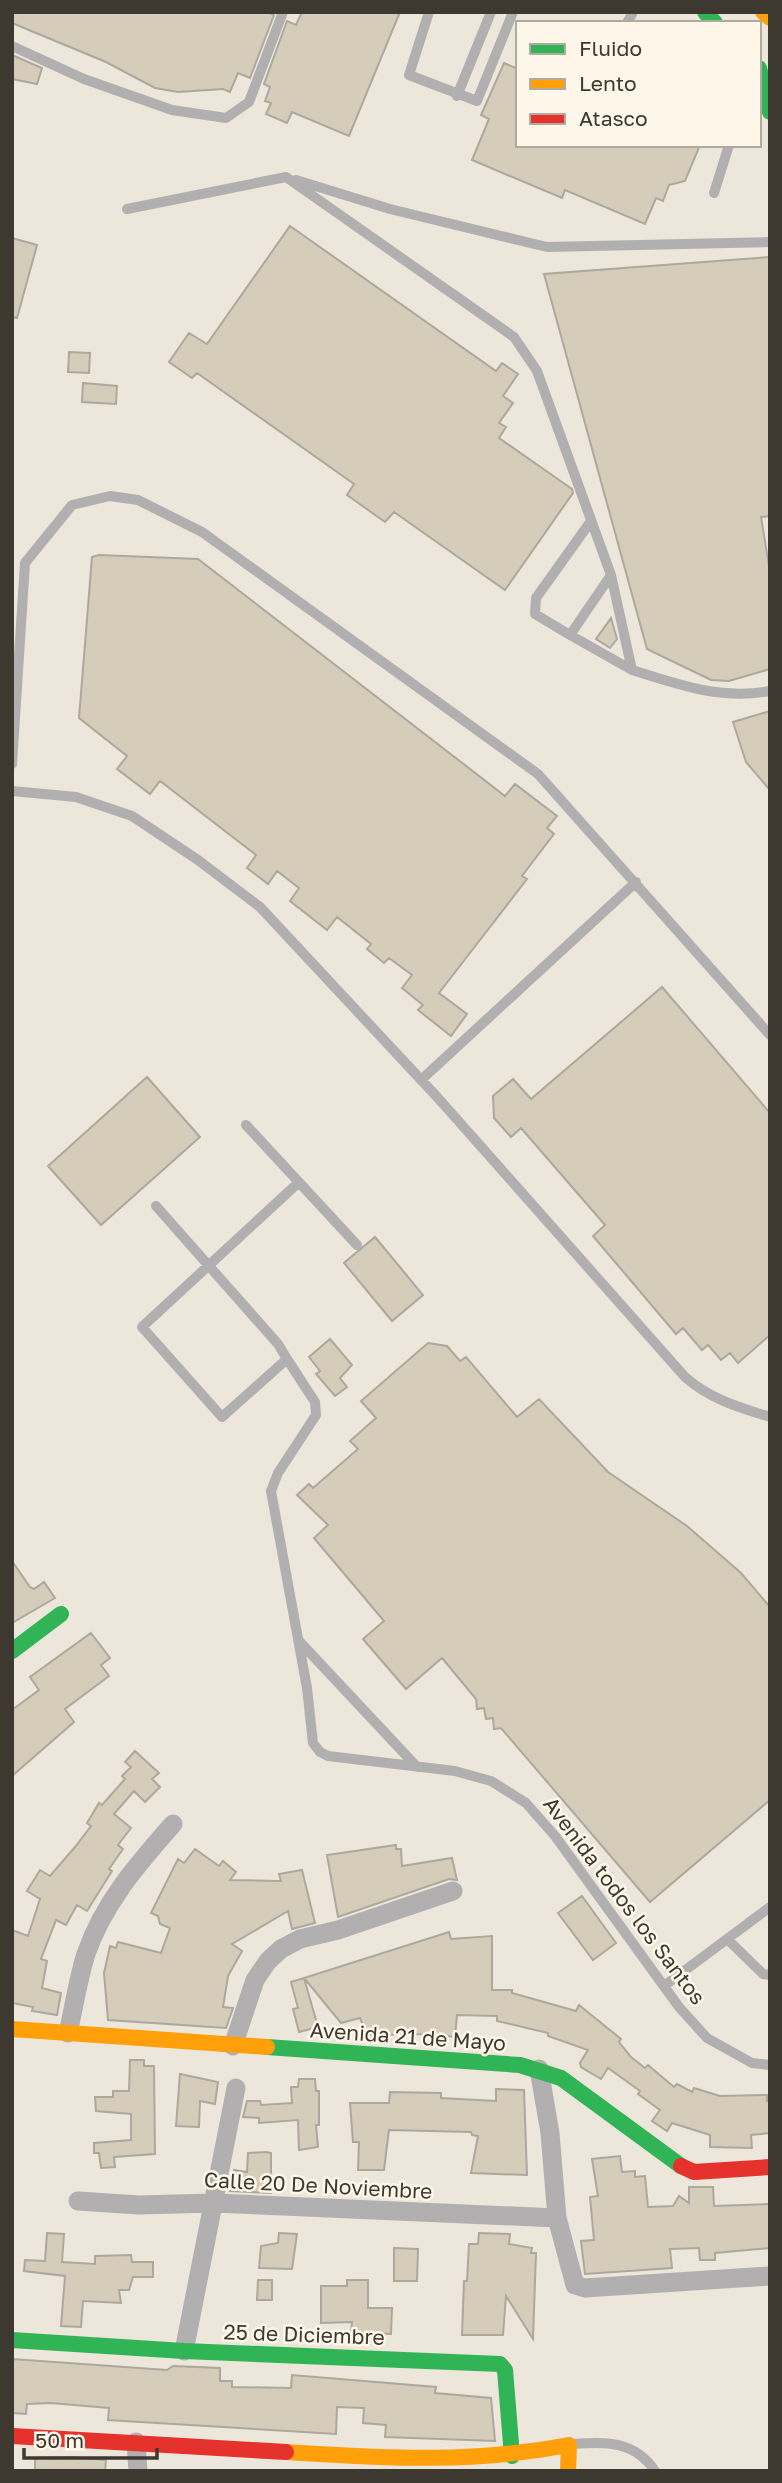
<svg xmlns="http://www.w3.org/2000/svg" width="782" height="2483" viewBox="0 0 782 2483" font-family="'Golos Text',sans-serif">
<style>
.building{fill:#d6ccba;stroke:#ada89f;stroke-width:2}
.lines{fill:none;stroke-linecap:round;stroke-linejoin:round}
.lane{stroke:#b2afb0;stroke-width:10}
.street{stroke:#b2afb0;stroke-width:19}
.fast{stroke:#30b455;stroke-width:16}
.slow{stroke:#ff9f0a;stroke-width:16}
.jam{stroke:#e5322d;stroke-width:16}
.labels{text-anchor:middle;stroke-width:5;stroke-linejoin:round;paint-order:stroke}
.street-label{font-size:21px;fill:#3e3930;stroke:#fef6e9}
</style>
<rect width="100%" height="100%" fill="#ede6da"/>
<path class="building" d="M12 12H267L274 15 250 78 238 73 230 92 223 89 178 92 155 88 106 62 12 23Z
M302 12H400L349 136 292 112 287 123 266 114 271 103 265 101 270 87 264 84 287 21 296 25Z
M12 55 42 68 37 84 12 79Z
M504 63 518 69V145H700L685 181 669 185 663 201 656 198 645 224 565 190 562 198 472 160 489 119 481 115Z
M290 226 496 371 502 363 518 374 503 396 513 403 499 423 506 427 499 438 572 489 573 493 505 590 394 512 385 522 347 495 354 484 197 373 192 378 169 362 189 333 207 344Z
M12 238 37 245 17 318 12 317Z
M770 257V516L761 517 770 572V669L729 681 711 680 647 649 544 274Z
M69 352 90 353 89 373 68 372Z
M83 383 117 386 116 404 82 402Z
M99 555 198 559 505 796 515 784 557 816 547 828 554 834 522 876 527 879 439 993 467 1014 451 1036 418 1010 423 1005 402 988 412 975 389 958 384 963 367 949 371 944 337 917 327 930 290 901 299 888 277 871 268 884 247 868 256 855 160 781 150 794 117 769 127 756 79 718 92 557Z
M611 618 617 639 610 648 596 639Z
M770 711V790L746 762 733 722Z
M662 987 770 1113V1335L738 1363 730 1353 721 1360 708 1345 702 1350 683 1328 676 1334 593 1236 605 1225 521 1128 511 1137 494 1118 493 1096 513 1079 531 1099Z
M147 1077 200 1137 101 1225 48 1166Z
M375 1237 423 1295 392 1321 344 1263Z
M330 1339 352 1365 340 1378 347 1387 335 1396 316 1374 320 1371 309 1357Z
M428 1343 447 1346 460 1361 466 1357 517 1417 539 1399 608 1472 687 1526 741 1573 770 1607V1800L650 1902 501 1728 494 1729 493 1718 486 1719 484 1708 477 1709 476 1699 442 1658 406 1689 363 1639 384 1621 314 1538 328 1525 297 1495 309 1484 313 1488 358 1449 350 1441 376 1418 361 1401Z
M12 1561 30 1587 34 1589 44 1582 55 1598 12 1623Z
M91 1633 110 1658 101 1665 109 1676 65 1709 74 1722 12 1776V1710L39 1690 30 1677Z
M135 1751 159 1773 152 1779 160 1787 145 1802 134 1791 114 1814 131 1828 118 1845 123 1849 109 1869 112 1871 87 1911 77 1905 66 1925 56 1920 41 1959 47 1961 42 1988 61 1993 57 2015 32 2011 33 2007 12 2003V1930L28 1936 40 1899 27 1891 40 1870 50 1876 75 1847 91 1826 87 1823 99 1803 102 1805 125 1779 122 1776 131 1767 125 1762Z
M396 1845V1849H401L402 1866 452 1858 457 1880 449 1879 338 1917 327 1855Z
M195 1849 219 1866 223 1861 236 1872 230 1880 281 1881 279 1874 302 1870 315 1923 292 1929 288 1911 232 1944 242 1951 228 1976 223 2007 233 2008 226 2028 108 2020 104 1973 110 1946 116 1948 118 1942 161 1953 170 1928 160 1924 158 1916 151 1913 178 1859 184 1863Z
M582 1896 616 1943 593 1960 558 1913Z
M449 1932 451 1939 492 1936V1990H512V1993L576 2011 579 2005 621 2039 619 2042 631 2057 645 2068 648 2065 674 2087 677 2084 692 2092 694 2088 720 2096 767 2095V2101H770V2133L751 2135 752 2148 710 2147V2135L672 2123 667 2131 652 2121 660 2110 638 2094 640 2091 608 2068 601 2079 581 2067 580 2063 588 2050 548 2036V2033L497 2021V2016L457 2015 455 2037 430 2034 367 2035 360 2018 341 2023 304 1978Z
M304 1978 318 2027 299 2032 293 2009 298 2008 291 1982Z
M130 2060H144V2066H154L155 2154 114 2157 115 2167 101 2168 99 2153H94V2143L131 2140V2114L96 2111 95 2097H113V2091H129Z
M180 2074 218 2082 215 2104 200 2101 199 2127 176 2126Z
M299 2079H315L316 2091H319V2125H316L318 2147 299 2150 298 2120 259 2123V2118L243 2117 247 2101H260L261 2105 292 2103 291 2087H298Z
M496 2089 524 2090 527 2175 471 2173 478 2136 472 2135 471 2132 389 2130 384 2170H358L359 2142H353L350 2103H389L390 2092 441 2093V2098L496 2101Z
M266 2152 271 2153V2193L230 2191 234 2170 247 2172 248 2153Z
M620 2156 622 2172 635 2171V2177L645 2176 648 2207 673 2206 679 2196 689 2203V2187H713L714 2206 770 2204V2248L715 2253V2260H700L699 2248 670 2249 672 2268 585 2274 581 2241 594 2240 590 2197 598 2196 592 2159Z
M47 2233 64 2234 62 2262 95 2264V2256L131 2255 132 2262H153V2277H133L129 2290H119L121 2303 83 2301 81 2327 61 2326 65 2276 24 2271 25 2260 45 2261Z
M279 2233 297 2234 292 2269 259 2268 261 2246 278 2243Z
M479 2233 510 2234 509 2244 532 2248 531 2253H536L533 2339 506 2296 503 2335H462L464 2281H467L469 2244H478Z
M394 2248 418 2249 417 2281H394Z
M258 2280H272V2300H257Z
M347 2280H368V2308H392L391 2334 351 2332 352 2322 321 2323V2286H347Z
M12 2359 167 2370 173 2366 220 2368V2381H232V2387L291 2388 292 2375 436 2387 435 2393 491 2398 495 2441 385 2437 386 2425 363 2423 364 2408 337 2407 336 2434 108 2420 109 2408 51 2403 27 2404 26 2414 12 2413Z
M72 2457 106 2460 105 2471H35V2458Z"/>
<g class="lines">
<path class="lane" d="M429 12 409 75 477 101 513 12
M627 23 633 12
M12 46 84 79 172 110 226 118 249 102 283 12
M457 96 491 12
M296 180 390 209 547 247 770 242
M714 193 729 145
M127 209 286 177 514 337 537 371 611 575 632 670C679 685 721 700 770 691
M591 521 536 598 535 614 570 635 611 575
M570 635 632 670
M12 764 25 563 72 505 110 496 138 500 202 532 538 774 770 1035
M12 791 76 797 132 816 198 860 260 907 438 1098 685 1377C710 1399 738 1407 770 1417
M421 1080 636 882
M246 1125 357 1245
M298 1183 142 1327 222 1417 287 1359 315 1402 316 1415 278 1473 271 1491 307 1688 313 1743 320 1752 328 1756 455 1771 491 1781 526 1803 555 1836 679 2007 707 2038 752 2063 770 2065
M156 1206 278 1344 287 1359
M299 1641 417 1767
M727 1939 763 1974 770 1975
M664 1986 770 1907
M572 2444C605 2442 634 2440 655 2471"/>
<path class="street" d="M68 2033C74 2007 78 1979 86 1954 104 1902 138 1864 173 1824
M233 2046 255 1980 268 1961 281 1949 300 1939 338 1930 453 1891
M539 2069 550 2133 557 2218 575 2285 585 2288 770 2276
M78 2201 139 2205 214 2203 557 2218
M184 2351 236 2088
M136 2442 138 2471"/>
<path class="fast" d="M705 12 715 23
M759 68 770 112
M12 1651 61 1614
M267 2047 520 2065 561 2078 681 2166
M12 2340 184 2351 500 2364 505 2370 512 2456"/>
<path class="slow" d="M763 12 770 18
M12 2029 267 2047
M286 2452C386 2458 469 2464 569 2445L568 2471"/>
<path class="jam" d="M681 2166 694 2172 770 2167
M12 2436 286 2452"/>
</g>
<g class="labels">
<g class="street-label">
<text transform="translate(624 1901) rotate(53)" y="7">Avenida todos los Santos</text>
<text transform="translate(408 2037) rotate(4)" y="7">Avenida 21 de Mayo</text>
<text transform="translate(318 2186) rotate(3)" y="7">Calle 20 De Noviembre</text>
<text transform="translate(304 2335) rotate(2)" y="7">25 de Diciembre</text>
</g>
</g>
<rect width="782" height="2483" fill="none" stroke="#3e3930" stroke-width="28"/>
<rect x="516" y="21" width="245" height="126" fill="#fef6e9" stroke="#b1aa9f" stroke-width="2"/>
<rect x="530" y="44" width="35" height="10" fill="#30b455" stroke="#b1aa9f" stroke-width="2"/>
<text x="579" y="56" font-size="21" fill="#3e3930">Fluido</text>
<rect x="530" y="79" width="35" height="10" fill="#ff9f0a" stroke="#b1aa9f" stroke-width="2"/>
<text x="579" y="91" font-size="21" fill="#3e3930">Lento</text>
<rect x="530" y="114" width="35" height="10" fill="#e5322d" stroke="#b1aa9f" stroke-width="2"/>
<text x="579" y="126" font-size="21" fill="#3e3930">Atasco</text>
<path d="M24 2448v10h133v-10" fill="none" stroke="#3e3930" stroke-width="3.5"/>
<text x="35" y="2448" font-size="21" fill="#3e3930" stroke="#fef6e9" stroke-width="5" paint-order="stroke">50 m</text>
</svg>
